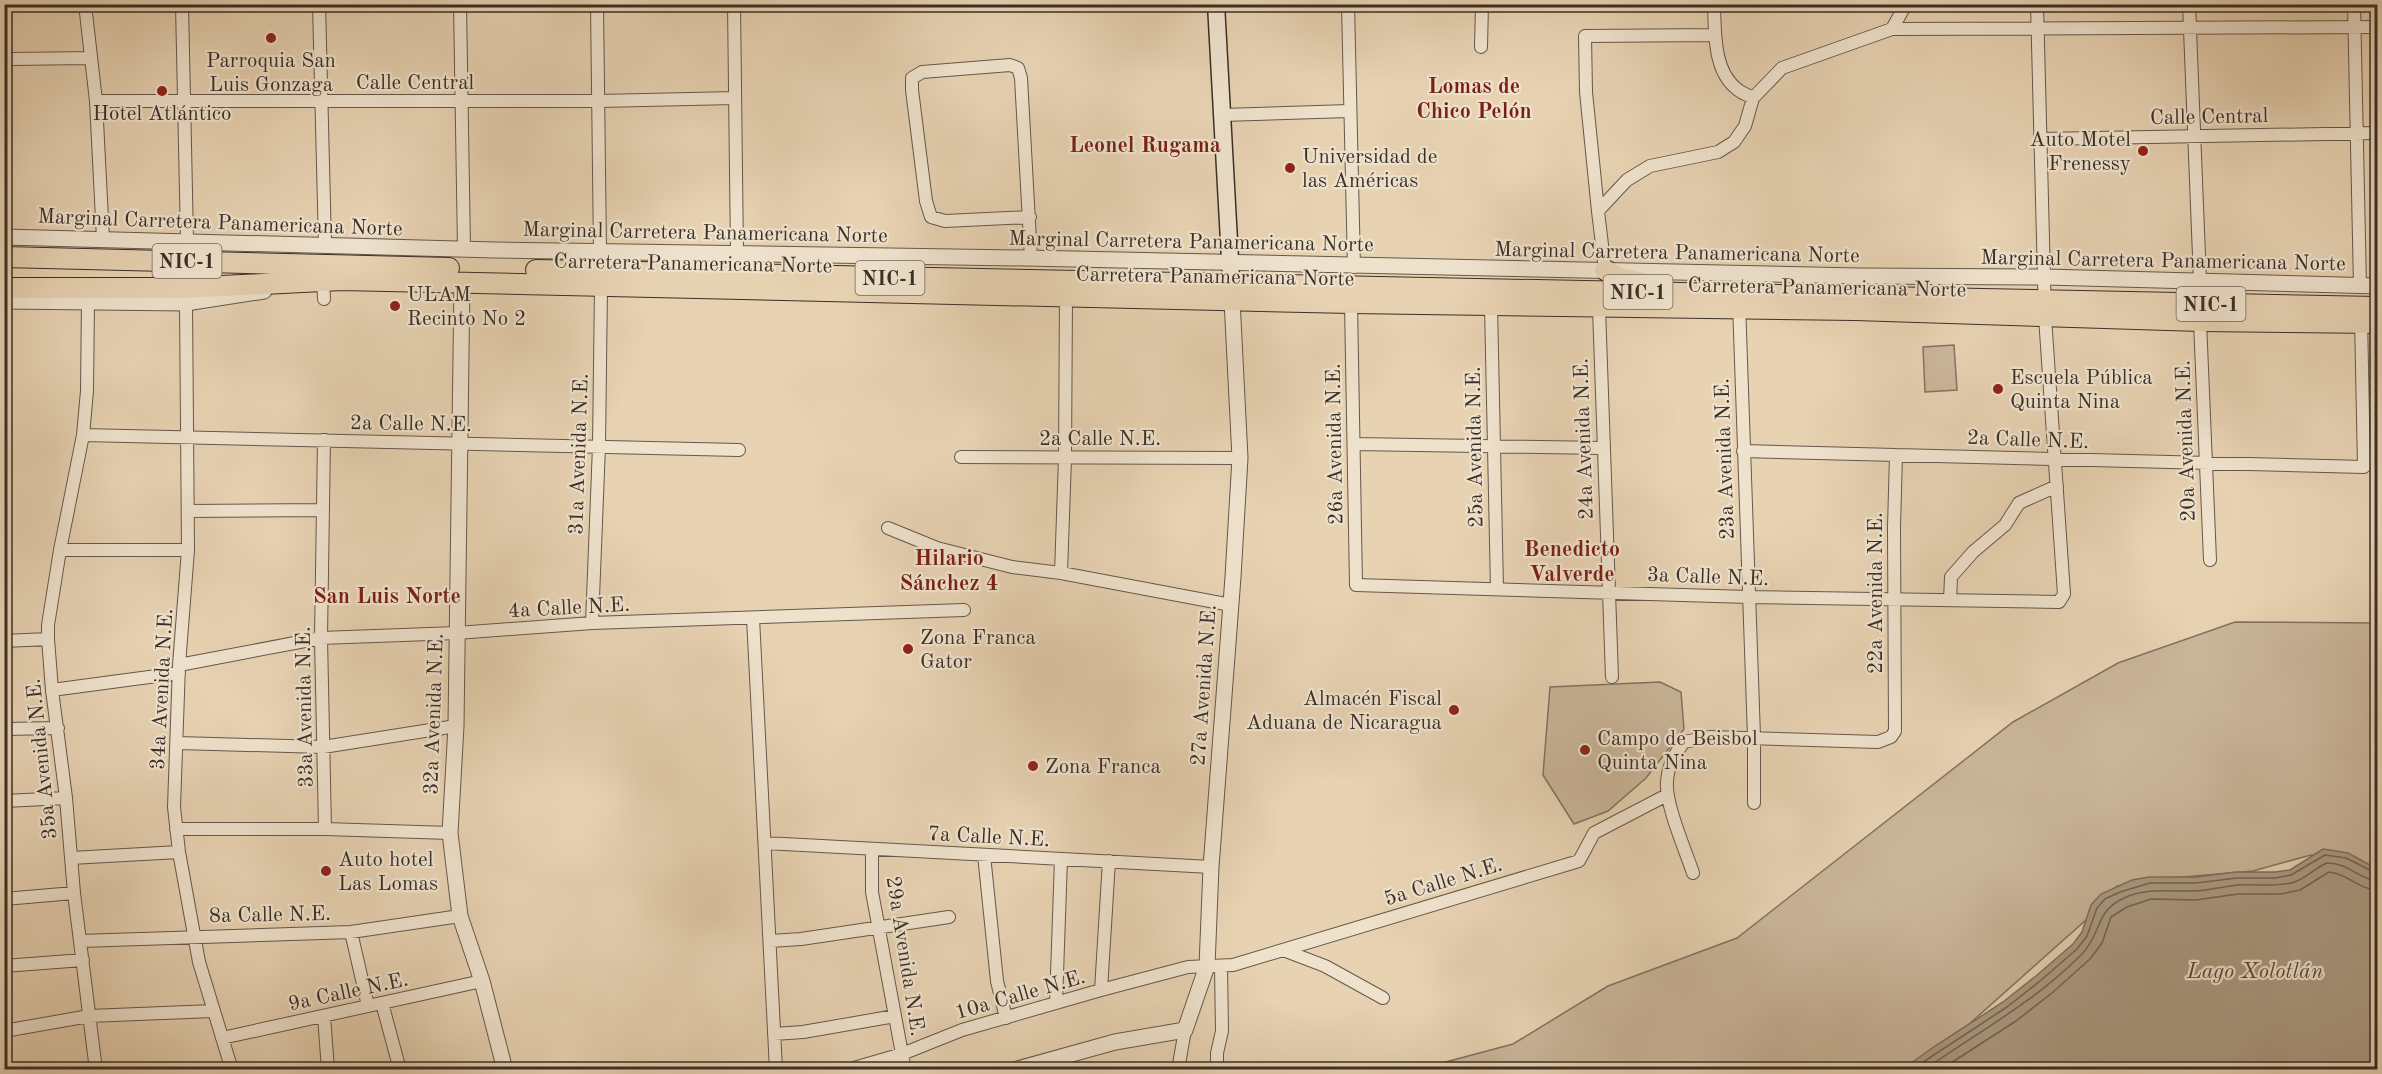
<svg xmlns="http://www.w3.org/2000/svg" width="2382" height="1074" viewBox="0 0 2382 1074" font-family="'Old Standard TT',serif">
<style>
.green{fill:#cab69a;stroke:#827260;stroke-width:1.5}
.water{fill:#ac9b83;stroke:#7e705e;stroke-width:1.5}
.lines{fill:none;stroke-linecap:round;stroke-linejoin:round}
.shore{stroke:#736555;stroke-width:1.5}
.minor-casing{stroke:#65584a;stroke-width:14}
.tertiary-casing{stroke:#65584a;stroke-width:17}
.secondary-casing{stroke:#3a2f27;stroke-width:19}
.trunk-casing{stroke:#3a2f27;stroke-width:22}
.minor{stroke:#efe2cd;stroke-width:12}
.tertiary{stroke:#efe2cd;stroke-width:15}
.secondary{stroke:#efe2cd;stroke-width:16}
.trunk{stroke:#e7d2b2;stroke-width:20}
.poi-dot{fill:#8f2418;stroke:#efe2cd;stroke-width:2}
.labels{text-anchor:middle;stroke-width:4.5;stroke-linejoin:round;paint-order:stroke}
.shield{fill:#efe2cd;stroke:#706559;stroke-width:1.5}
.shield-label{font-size:20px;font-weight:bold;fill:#3a2f27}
.poi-label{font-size:21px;fill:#3a2f27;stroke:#efe2cd;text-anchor:start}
.street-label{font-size:21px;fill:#3a2f27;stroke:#efe2cd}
.neighbourhood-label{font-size:22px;font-weight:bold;fill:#7a1f14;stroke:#efe2cd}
.water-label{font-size:22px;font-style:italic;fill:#564a3e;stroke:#efe2cd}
</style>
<rect width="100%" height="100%" fill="#e7d2b2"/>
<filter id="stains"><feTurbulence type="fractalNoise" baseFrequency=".00333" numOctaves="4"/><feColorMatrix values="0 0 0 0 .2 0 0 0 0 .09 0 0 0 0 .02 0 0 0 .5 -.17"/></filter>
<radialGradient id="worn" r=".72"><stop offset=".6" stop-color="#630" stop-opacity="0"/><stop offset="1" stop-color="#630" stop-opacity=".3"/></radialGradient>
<path class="green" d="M1954 345 1957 390 1925 392 1923 347Z
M2235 622 2377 623V871L2311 855 2253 871 2172 878 2117 886 2086 920 1967 1026 1903 1069 1433 1070 1442 1063 1513 1044 1608 986 1737 938 2013 722 2118 663Z
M1660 682 1681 692 1684 729 1646 778 1608 811 1574 824 1543 775 1550 687Z"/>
<path class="water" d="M2323 849 2348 853 2377 869V1069H1903L1935 1046 2003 1002 2036 976 2073 944 2082 932 2091 905 2101 894 2132 880 2149 877H2196L2236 872H2275L2290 870Z"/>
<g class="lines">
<path class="shore" d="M1911 1070 2007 1007 2040 981 2077 949 2087 936 2097 908 2105 899 2120 892 2150 883H2196L2237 878H2275L2291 875 2325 855 2346 858 2378 874
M1924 1070C1978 1032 2036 1001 2082 954 2103 932 2094 912 2124 898 2148 887 2171 892 2196 891 2210 890 2223 887 2237 885 2255 884 2273 887 2291 883 2305 880 2314 868 2327 863 2349 863 2360 880 2378 881
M1940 1070 2016 1021 2052 993 2090 959 2102 943 2111 917 2127 907 2151 899 2196 900 2238 894H2281L2300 890 2329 872C2347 873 2359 890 2378 890"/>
<defs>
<path id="minor" d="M85 4 96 101 103 239
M182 4 187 240
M319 4 325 245
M460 4 464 249
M597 4 600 252
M734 4 737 254
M1348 4 1354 267
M1714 4C1715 31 1713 71 1737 89 1741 93 1748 95 1753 98
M2189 4 2200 281
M2354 4 2360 286
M1892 29 1906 4
M1481 47 1482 4
M4 56 11 59 90 58
M96 101H599L735 98
M1222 115 1349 111
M2041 139 2378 133
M1598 211 1586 92 1585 36 1715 35
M1030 217 945 221 931 217 926 201 912 90V78L922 72 1010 65 1018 68 1021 78 1031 258
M1605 270 1598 211 1627 180 1650 166 1718 152 1734 142 1745 126 1753 98 1782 68 1892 29 2378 27
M323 280 324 299
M88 302 87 391 83 435 60 550 48 625V639L52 690 66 798 74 893 96 1070
M186 303 188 550 179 665 174 807 179 852 199 962 232 1070
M1351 303 1356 585 1749 597 2059 602 2064 594 2045 317 2037 4
M1739 303 1754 737V803
M1491 305 1497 589
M1599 308 1612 677
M2200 321 2210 560
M83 435 739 450
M324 440 321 638 325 829
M1354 444 1603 448
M1743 451 2364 467 2361 317
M961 457 1240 458
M188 511 323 510
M888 528 937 548 1012 567 1061 573 1231 605
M60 550H188
M1061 573 1065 458 1066 296
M1950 600 1951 577 1973 552 2005 525 2019 503 2057 486
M753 618 776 1070
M592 623 599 446 601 286
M4 641 48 639
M179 665 321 638 457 633 592 623 964 610
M52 690 179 673
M4 729 58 728
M178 743 323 747 456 726
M4 801 66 798
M176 829H325L450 833
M765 843 1211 867
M872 849V892L905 1070
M984 855 997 981 1006 1018
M71 858 179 852
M1693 873C1685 849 1665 804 1667 781 1668 765 1675 753 1684 742L1710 737 1878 742 1891 737 1895 731 1894 527 1896 455
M4 899 74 893
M351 932 368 1006
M80 941 351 932 460 916
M770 941 801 939 949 917
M1283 950 1325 966 1383 998
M4 966 83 960
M1101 990 1109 861
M382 1003 400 1070
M1056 1003 1061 859
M324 1016 328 1070
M4 1031 89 1016 213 1011
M774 1034 803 1032 895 1016
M222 1038 482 981
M847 1070 902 1054 962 1030 1101 990 1188 967 1233 965 1579 861 1594 833 1667 795
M1178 1070 1185 1030
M1217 1070V1053L1222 1031 1221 967"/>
<path id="tertiary" d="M4 237 495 250 1026 258 1858 276 2045 277 2378 286
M462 282 456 726 450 833 460 916 482 981 505 1070
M4 301 186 303 264 291
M1014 1070 1115 1042 1185 1030 1207 966 1211 867 1233 577 1240 458 1232 300"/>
<path id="secondary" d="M1216 4 1232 296"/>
<path id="trunk" d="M4 257 449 268
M536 270 2378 307
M1605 270 1620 278 1644 283
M4 288H182L342 280 1351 303 1855 310 2200 321 2378 323"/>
</defs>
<use href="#minor" class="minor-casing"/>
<use href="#tertiary" class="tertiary-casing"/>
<use href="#secondary" class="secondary-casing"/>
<use href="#trunk" class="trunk-casing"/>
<use href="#minor" class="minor"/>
<use href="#tertiary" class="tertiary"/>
<use href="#secondary" class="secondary"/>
<use href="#trunk" class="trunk"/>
</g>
<g class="poi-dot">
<circle cx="271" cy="38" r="6"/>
<circle cx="162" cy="91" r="6"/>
<circle cx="2143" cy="151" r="6"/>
<circle cx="1290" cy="168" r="6"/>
<circle cx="395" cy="306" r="6"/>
<circle cx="1998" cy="389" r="6"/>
<circle cx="908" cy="649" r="6"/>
<circle cx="1454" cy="710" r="6"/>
<circle cx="1585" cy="750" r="6"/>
<circle cx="1033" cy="766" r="6"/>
<circle cx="326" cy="871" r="6"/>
</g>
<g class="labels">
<g class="shield">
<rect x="152.5" y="244" width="69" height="34" rx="4.5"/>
<rect x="855.5" y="261" width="69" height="34" rx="4.5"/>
<rect x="1603.5" y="275" width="69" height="34" rx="4.5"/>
<rect x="2176.5" y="287" width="69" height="34" rx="4.5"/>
</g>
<g class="shield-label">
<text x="187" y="268">NIC-1</text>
<text x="890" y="285">NIC-1</text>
<text x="1638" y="299">NIC-1</text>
<text x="2211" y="311">NIC-1</text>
</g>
<g class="poi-label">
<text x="271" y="67" text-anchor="middle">Parroquia San<tspan x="271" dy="24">Luis Gonzaga</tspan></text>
<text x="162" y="120" text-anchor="middle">Hotel Atlántico</text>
<text x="2131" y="146" text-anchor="end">Auto Motel<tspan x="2131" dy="24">Frenessy</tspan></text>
<text x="1302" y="163">Universidad de<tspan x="1302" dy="24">las Américas</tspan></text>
<text x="407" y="301">ULAM<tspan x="407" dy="24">Recinto No 2</tspan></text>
<text x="2010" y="384">Escuela Pública<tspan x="2010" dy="24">Quinta Nina</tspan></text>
<text x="920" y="644">Zona Franca<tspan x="920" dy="24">Gator</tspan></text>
<text x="1442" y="705" text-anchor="end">Almacén Fiscal<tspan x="1442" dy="24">Aduana de Nicaragua</tspan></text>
<text x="1597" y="745">Campo de Beisbol<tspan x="1597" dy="24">Quinta Nina</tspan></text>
<text x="1045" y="773">Zona Franca</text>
<text x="338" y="866">Auto hotel<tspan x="338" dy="24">Las Lomas</tspan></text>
</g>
<g class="street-label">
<text x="415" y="89">Calle Central</text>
<text transform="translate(2209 116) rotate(-1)" y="7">Calle Central</text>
<text transform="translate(220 222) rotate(2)" y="7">Marginal Carretera Panamericana Norte</text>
<text transform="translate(705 232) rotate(1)" y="7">Marginal Carretera Panamericana Norte</text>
<text transform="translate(1191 241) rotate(1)" y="7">Marginal Carretera Panamericana Norte</text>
<text transform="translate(1677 252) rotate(1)" y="7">Marginal Carretera Panamericana Norte</text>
<text transform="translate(2163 260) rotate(1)" y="7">Marginal Carretera Panamericana Norte</text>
<text transform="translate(693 263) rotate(1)" y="7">Carretera Panamericana Norte</text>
<text transform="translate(1215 276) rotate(1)" y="7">Carretera Panamericana Norte</text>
<text transform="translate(1827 287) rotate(1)" y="7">Carretera Panamericana Norte</text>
<text transform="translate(411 423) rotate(1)" y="7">2a Calle N.E.</text>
<text x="1100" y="445">2a Calle N.E.</text>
<text transform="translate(1583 439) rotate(-92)" y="7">24a Avenida N.E.</text>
<text transform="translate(2028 439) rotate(2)" y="7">2a Calle N.E.</text>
<text transform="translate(2185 441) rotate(-92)" y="7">20a Avenida N.E.</text>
<text transform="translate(1334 444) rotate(-91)" y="7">26a Avenida N.E.</text>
<text transform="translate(1474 447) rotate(-91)" y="7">25a Avenida N.E.</text>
<text transform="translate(578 454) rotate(-88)" y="7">31a Avenida N.E.</text>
<text transform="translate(1724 459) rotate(-92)" y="7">23a Avenida N.E.</text>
<text transform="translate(1708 576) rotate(2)" y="7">3a Calle N.E.</text>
<text transform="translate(1875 593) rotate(-90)" y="7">22a Avenida N.E.</text>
<text transform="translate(569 607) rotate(-3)" y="7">4a Calle N.E.</text>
<text transform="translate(1203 685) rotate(-86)" y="7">27a Avenida N.E.</text>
<text transform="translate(161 689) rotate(-87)" y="7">34a Avenida N.E.</text>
<text transform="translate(304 707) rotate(-91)" y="7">33a Avenida N.E.</text>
<text transform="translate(433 714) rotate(-88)" y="7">32a Avenida N.E.</text>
<text transform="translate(41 759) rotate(-96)" y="7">35a Avenida N.E.</text>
<text transform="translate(989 836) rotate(3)" y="7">7a Calle N.E.</text>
<text transform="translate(1443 881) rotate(-17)" y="7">5a Calle N.E.</text>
<text transform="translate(270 914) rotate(-1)" y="7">8a Calle N.E.</text>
<text transform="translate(906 956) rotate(81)" y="7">29a Avenida N.E.</text>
<text transform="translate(348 991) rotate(-12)" y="7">9a Calle N.E.</text>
<text transform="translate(1020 994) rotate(-16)" y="7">10a Calle N.E.</text>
</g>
<g class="neighbourhood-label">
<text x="1474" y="93">Lomas de<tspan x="1474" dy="25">Chico Pelón</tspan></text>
<text x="1145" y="152">Leonel Rugama</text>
<text x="1572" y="556">Benedicto<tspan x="1572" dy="25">Valverde</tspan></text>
<text x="949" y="565">Hilario<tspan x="949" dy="25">Sánchez 4</tspan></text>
<text x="387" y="603">San Luis Norte</text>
</g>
<g class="water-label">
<text x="2255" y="978">Lago Xolotlán</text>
</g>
</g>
<rect width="2382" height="1074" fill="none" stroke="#e7d2b2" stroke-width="24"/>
<rect x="6" y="6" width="2370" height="1062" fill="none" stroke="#3a2f27" stroke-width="3"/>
<rect x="12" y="12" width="2358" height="1050" fill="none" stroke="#3a2f27" stroke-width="1.5"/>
<rect width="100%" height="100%" filter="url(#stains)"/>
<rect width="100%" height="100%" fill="url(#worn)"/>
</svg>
